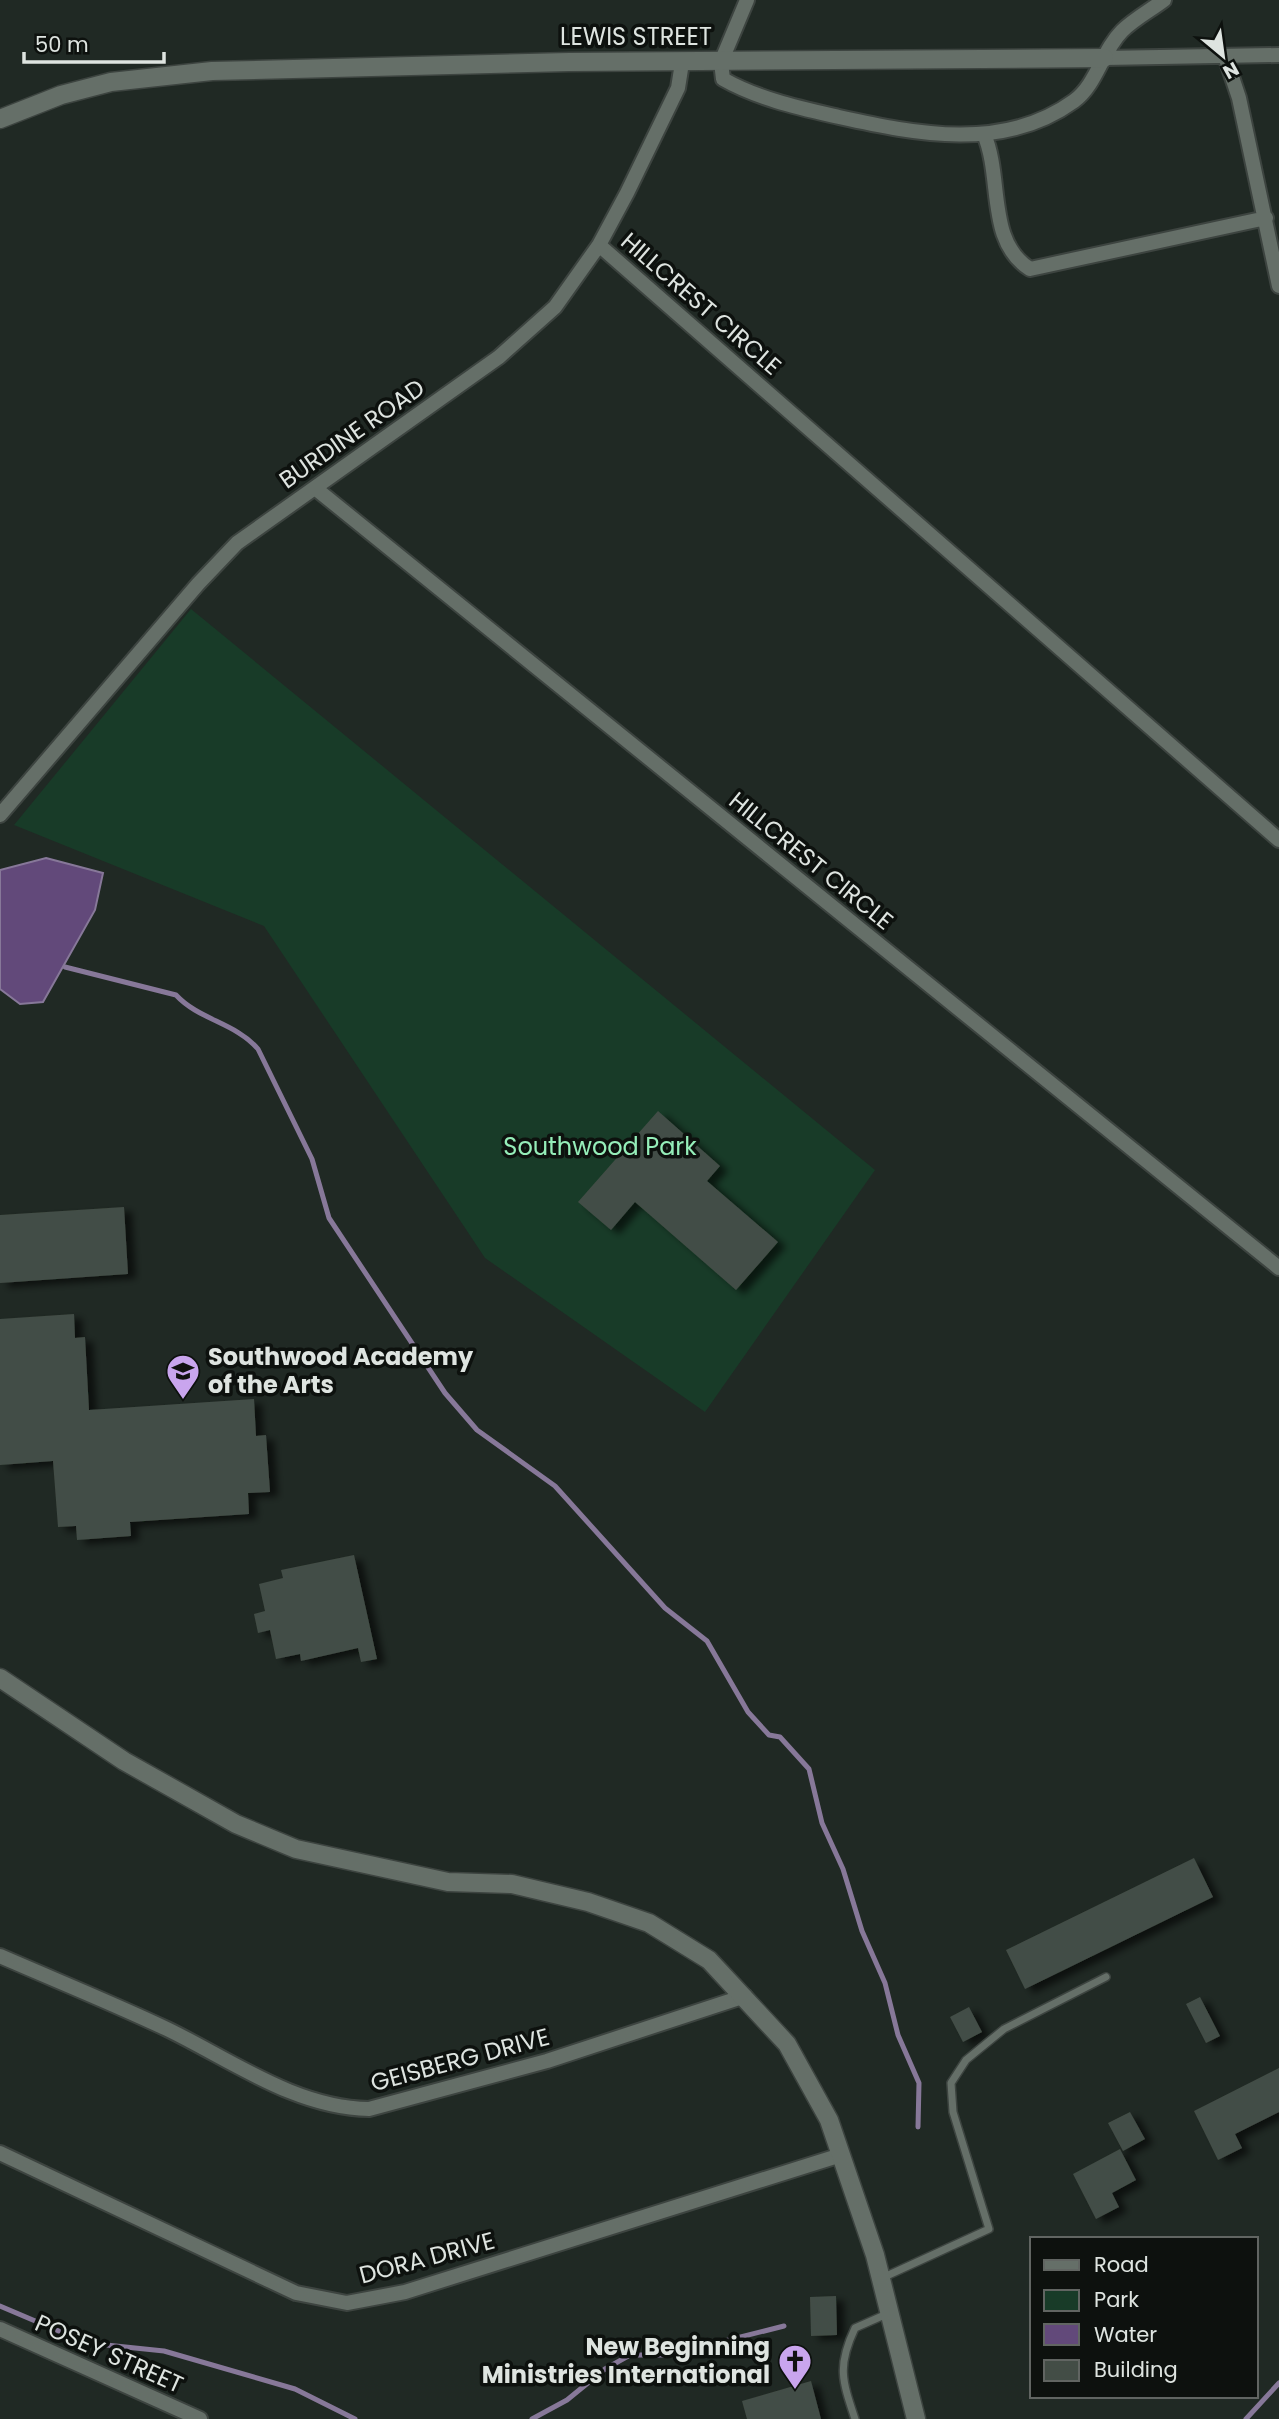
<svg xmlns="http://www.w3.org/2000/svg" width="1279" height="2419" viewBox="0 0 1279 2419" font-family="Poppins,sans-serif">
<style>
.green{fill:#183b28}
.water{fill:#62497a;stroke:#877899;stroke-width:2}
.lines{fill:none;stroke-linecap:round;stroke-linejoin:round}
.stream{stroke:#877899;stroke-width:5}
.building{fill:#434d46;filter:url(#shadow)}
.service-casing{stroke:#3d4440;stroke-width:10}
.minor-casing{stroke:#3d4440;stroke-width:18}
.tertiary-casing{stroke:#3d4440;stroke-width:21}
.service{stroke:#656f68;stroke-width:7}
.minor{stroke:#656f68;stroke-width:14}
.tertiary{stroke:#656f68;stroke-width:18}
.labels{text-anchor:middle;stroke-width:7;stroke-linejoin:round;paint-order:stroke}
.street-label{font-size:24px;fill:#dee4e0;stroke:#0d110e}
.park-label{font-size:24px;fill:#95eeb9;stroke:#0d110e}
.poi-label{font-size:24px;font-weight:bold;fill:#dee4e0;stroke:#0d110e;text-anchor:start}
</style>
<defs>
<filter id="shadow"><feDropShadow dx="8" dy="4.5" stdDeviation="3.5" flood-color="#0009"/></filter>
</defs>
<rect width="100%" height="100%" fill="#202924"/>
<path class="green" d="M191 609 875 1170 705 1412 485 1258 264 926 14 825Z"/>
<path class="water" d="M46 858 103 873 95 910 43 1002 20 1004 0 989V870Z"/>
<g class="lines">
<path class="stream" d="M65 967 176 995C199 1020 236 1023 258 1049L312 1159 329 1218 445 1393 477 1430 555 1486 665 1608 707 1641 748 1712 769 1735 780 1737 809 1769 822 1823 843 1869 862 1931 885 1983 898 2035 919 2083 918 2127
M0 2306 87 2343 164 2351 295 2389 355 2419
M532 2419 567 2400 605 2369 630 2355H669L784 2326
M1246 2419 1279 2383"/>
</g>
<path class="building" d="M658 1111 720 1166 707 1181 778 1242 736 1290 635 1202 611 1230 578 1202Z
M124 1207 128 1274 0 1283V1215Z
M74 1314 75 1338 85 1337 89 1410 254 1399 256 1436 266 1435 270 1492 248 1493 249 1514 130 1522 131 1536 77 1540 76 1526 58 1527 53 1461 0 1465V1319Z
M354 1555 377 1659 361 1662 358 1648 301 1661 300 1654 276 1659 270 1630 258 1633 254 1614 265 1611 259 1584 283 1578 281 1570Z
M1194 1858 1213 1897 1025 1989 1006 1950Z
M1200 1997 1220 2036 1206 2043 1186 2004Z
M969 2007 982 2032 963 2042 950 2017Z
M1279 2068V2112L1235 2134 1242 2148 1218 2160 1194 2111Z
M1130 2112 1145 2139 1123 2151 1108 2123Z
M1120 2149 1136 2180 1112 2193 1119 2207 1096 2219 1073 2174Z
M836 2296 837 2335 811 2336 810 2297Z
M811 2381 821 2419H747L742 2401Z"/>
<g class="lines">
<defs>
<path id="service" d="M882 2278 989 2229 953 2112 951 2083 966 2060 1004 2029 1106 1977
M855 2419C842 2380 837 2366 855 2328L889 2313"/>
<path id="minor" d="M747 0 721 62 723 79C758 99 800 108 839 117 916 134 1004 152 1074 101 1097 84 1102 51 1122 31 1134 19 1151 10 1164 0
M1225 56 1239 98 1279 286
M1104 58 1279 55
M984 134C1003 179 986 241 1030 269L1266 218
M599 245 1279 840
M315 488 1279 1268
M0 815 198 584 237 543 499 357 555 307 599 245 627 193 678 88 682 63
M0 1956C55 1980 112 2003 167 2029 231 2060 296 2108 369 2109L547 2061 745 1996
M0 2153 296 2293 347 2303 405 2292 841 2155
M0 2329 200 2419"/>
<path id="tertiary" d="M0 119 61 95 111 82 212 71 569 62 1104 58
M0 1678 124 1761 236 1824 296 1849 448 1882 512 1884 588 1902 649 1923 709 1960 787 2044 829 2120 875 2255 916 2419"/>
</defs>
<use href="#service" class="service-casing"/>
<use href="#minor" class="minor-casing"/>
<use href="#tertiary" class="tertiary-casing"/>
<use href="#service" class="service"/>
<use href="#minor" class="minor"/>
<use href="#tertiary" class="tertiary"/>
</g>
<defs>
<symbol id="school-pin" viewBox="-11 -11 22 30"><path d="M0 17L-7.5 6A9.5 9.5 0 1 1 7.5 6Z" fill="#c9a5ee" stroke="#0d110e"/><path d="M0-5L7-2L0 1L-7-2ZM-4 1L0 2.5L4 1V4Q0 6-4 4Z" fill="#111"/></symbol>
<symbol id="church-pin" viewBox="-11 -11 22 30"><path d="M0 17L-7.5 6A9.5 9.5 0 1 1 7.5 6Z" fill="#c9a5ee" stroke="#0d110e"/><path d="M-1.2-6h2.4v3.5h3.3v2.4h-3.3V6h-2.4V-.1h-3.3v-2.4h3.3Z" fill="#111"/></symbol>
</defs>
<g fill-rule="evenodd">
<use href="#school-pin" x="164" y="1352" width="38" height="52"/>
<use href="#church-pin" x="776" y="2342" width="38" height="52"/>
</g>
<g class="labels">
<g class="street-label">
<text x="636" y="45">LEWIS STREET</text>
<text transform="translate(701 304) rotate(41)" y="8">HILLCREST CIRCLE</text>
<text transform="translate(352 434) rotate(-35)" y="8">BURDINE ROAD</text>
<text transform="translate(811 861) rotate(39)" y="8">HILLCREST CIRCLE</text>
<text transform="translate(460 2060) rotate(-15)" y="8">GEISBERG DRIVE</text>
<text transform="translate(427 2258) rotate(-15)" y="8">DORA DRIVE</text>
<text transform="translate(109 2354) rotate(24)" y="8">POSEY STREET</text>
</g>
<g class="park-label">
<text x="600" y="1155">Southwood Park</text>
</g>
<g class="poi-label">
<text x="208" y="1365">Southwood Academy<tspan x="208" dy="28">of the Arts</tspan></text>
<text x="770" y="2355" text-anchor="end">New Beginning<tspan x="770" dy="28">Ministries International</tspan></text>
</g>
</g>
<rect x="1030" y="2237" width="228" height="161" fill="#0d110e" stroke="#616562" stroke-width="2"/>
<rect x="1044" y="2260" width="35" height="10" fill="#656f68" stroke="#616562" stroke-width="2"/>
<text x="1094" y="2272" font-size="21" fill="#dee4e0">Road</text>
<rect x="1044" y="2290" width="35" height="21" fill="#183b28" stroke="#616562" stroke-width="2"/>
<text x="1094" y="2307" font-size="21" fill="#dee4e0">Park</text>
<rect x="1044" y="2324" width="35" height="21" fill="#62497a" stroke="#616562" stroke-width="2"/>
<text x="1094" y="2342" font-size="21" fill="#dee4e0">Water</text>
<rect x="1044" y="2360" width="35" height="21" fill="#434d46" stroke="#616562" stroke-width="2"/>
<text x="1094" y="2377" font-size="21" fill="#dee4e0">Building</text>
<g transform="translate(1223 56) rotate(151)" stroke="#0d110e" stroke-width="5" paint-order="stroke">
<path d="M0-5L12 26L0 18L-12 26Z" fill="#dee4e0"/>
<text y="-10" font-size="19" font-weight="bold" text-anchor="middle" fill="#dee4e0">N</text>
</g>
<path d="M24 52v10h140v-10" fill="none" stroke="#dee4e0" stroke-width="3.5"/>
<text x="35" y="52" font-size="21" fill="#dee4e0" stroke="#0d110e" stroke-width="5" paint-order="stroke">50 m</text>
</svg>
